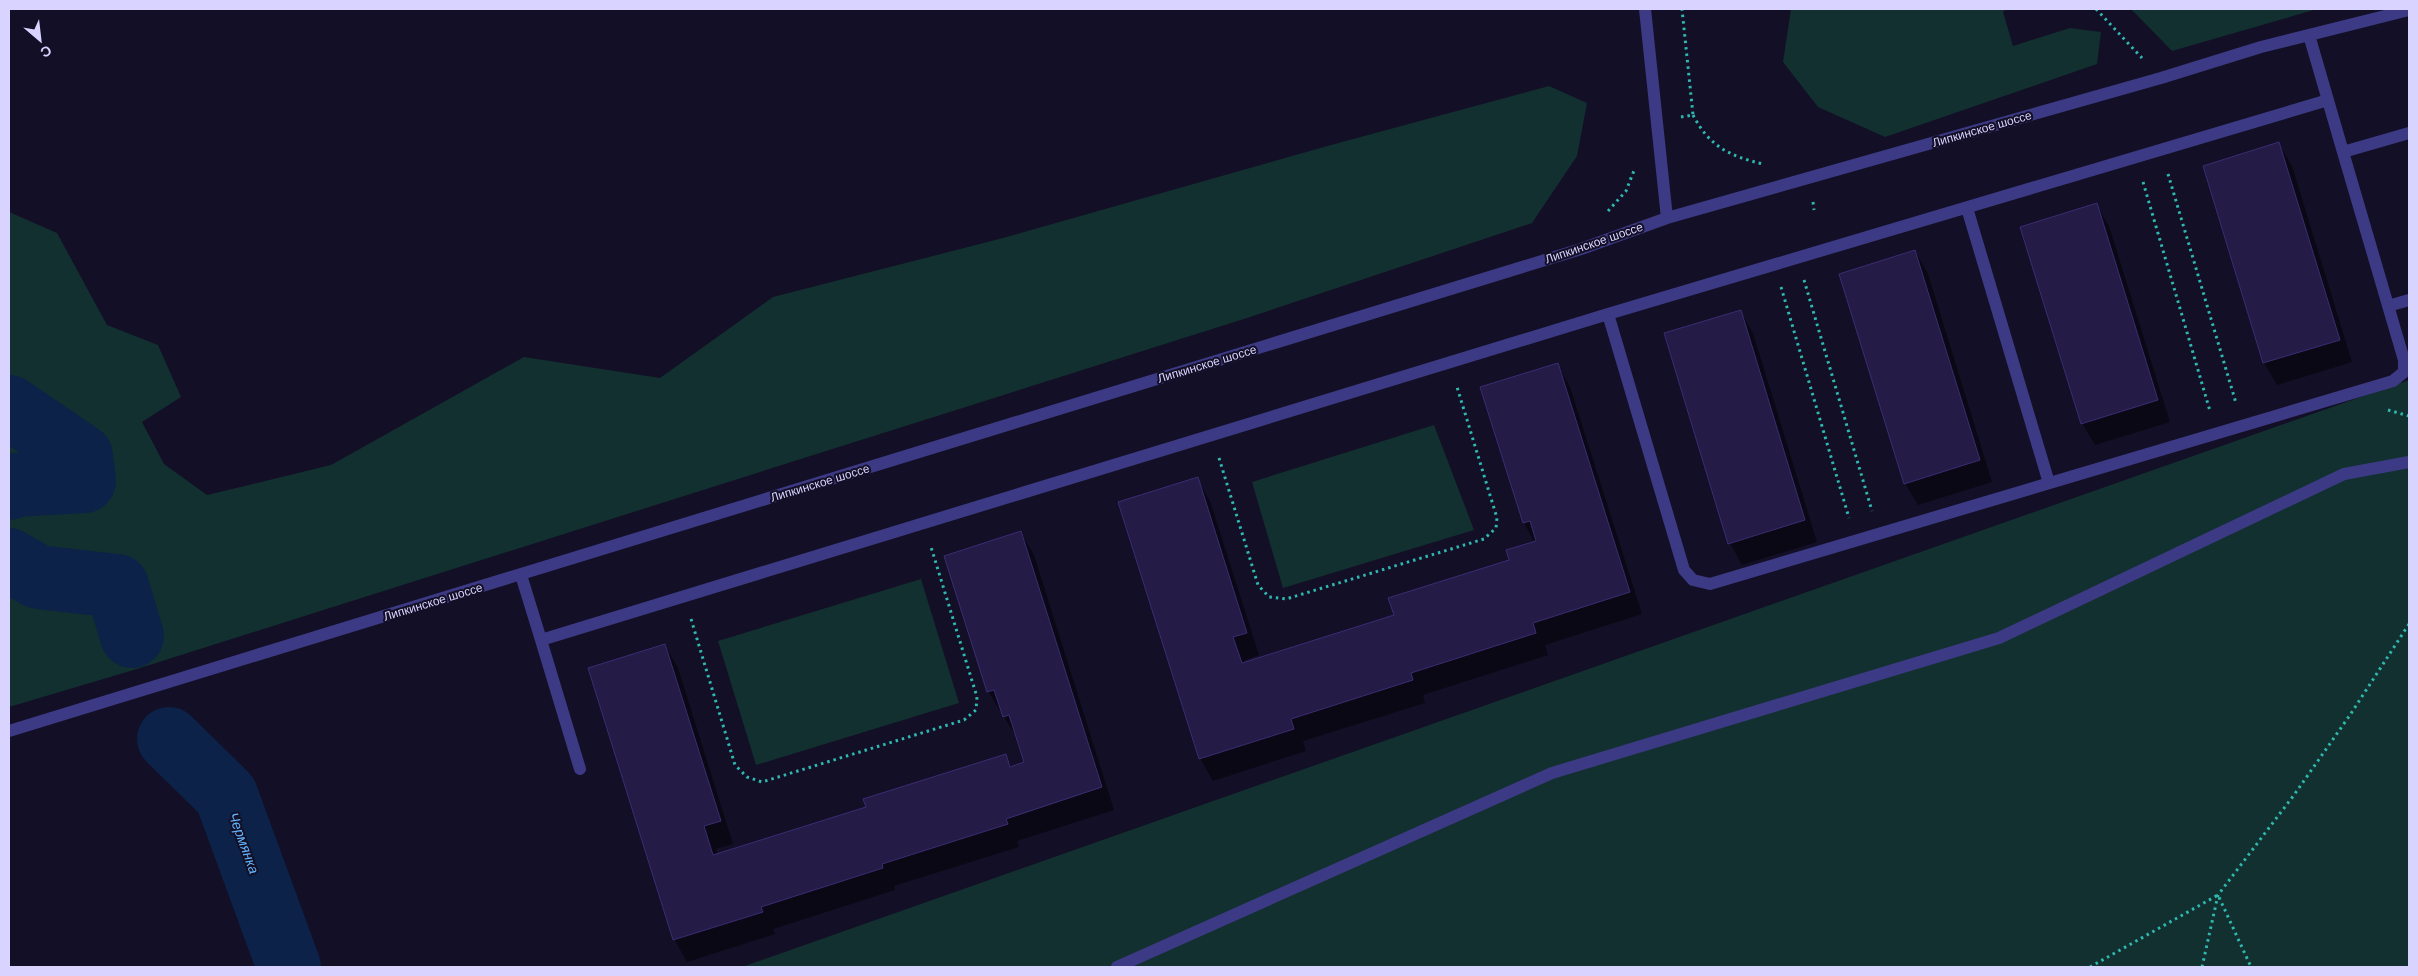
<svg xmlns="http://www.w3.org/2000/svg" width="2418" height="976" viewBox="0 0 2418 976" font-family="Helvetica,sans-serif">
<style>
.green{fill:#12302f}
.shadow{fill:#0007}
.lines{fill:none;stroke-linecap:round;stroke-linejoin:round}
.river{stroke:#0c2248;stroke-width:64}
.building{fill:#241b47;stroke:#3b2d73}
.path{stroke:#2fb8b0;stroke-width:3;stroke-dasharray:2.5 4;stroke-linecap:butt}
.minor{stroke:#3d3a85;stroke-width:12}
.labels{text-anchor:middle;stroke-width:4;stroke-linejoin:round;paint-order:stroke}
.street-label{font-size:12px;fill:#d9d4ff;stroke:#130f26}
.water-label{font-size:14px;font-style:italic;fill:#62b6ff;stroke:#130f26}
</style>
<rect width="100%" height="100%" fill="#130f26"/>
<path class="green" d="M1791 9H2006L2003 12 2013 46 2070 28 2101 32 2097 64 1885 137 1818 107 1783 62Z
M2131 9H2317L2172 51Z
M1549 86 1587 103 1577 156 1532 223 1247 318 137 669 9 707V212L57 233 107 325 158 345 181 397 142 422 164 464 207 495 331 465 524 357 660 378 773 297 1003 238 1331 145Z
M2409 380V967H742Z
M1434 425 1474 530 1283 588 1252 482Z
M921 579 959 703 756 765 718 641Z"/>
<path class="shadow" d="M2279 144 2292 166 2352 362 2277 385 2264 363 2204 167Z
M2096 204 2109 226 2170 422 2095 445 2082 423Z
M1915 251 1928 274 1992 482 1918 505 1905 483Z
M1740 311 1753 333 1817 542 1742 565 1730 543Z
M1557 364 1570 387 1642 614 1545 645 1548 655 1423 695 1425 703 1303 741 1306 751 1213 781 1200 758 1197 478 1210 501 1259 655 1245 660 1246 663 1395 616 1511 560 1535 543 1524 523 1482 388Z
M1021 533 1034 555 1114 810 1017 841 1019 847 894 886 895 890 773 929 775 934 687 962 674 939 665 645 678 668 733 844 716 849 718 855 867 807 1005 755 1012 768 1025 763 1017 738 988 691Z"/>
<g class="lines">
<path class="river" d="M9 407 81 456 84 481 12 485 9 488
M9 560 38 577 117 586 132 636
M169 739 226 795 289 967"/>
</g>
<path class="building" d="M2279 142 2340 340 2263 363 2203 166Z
M2097 203 2158 400 2081 424 2020 227Z
M1915 250 1980 460 1904 484 1839 274Z
M1741 310 1805 520 1728 544 1664 333Z
M1558 363 1630 592 1533 623 1536 633 1411 673 1413 680 1291 719 1294 729 1199 759 1118 502 1198 477 1247 633 1233 637 1242 663 1394 615 1388 598 1509 560 1506 550 1536 541 1530 521 1523 523 1480 387Z
M1021 531 1102 787 1006 819 1008 824 882 864 883 868 761 907 763 912 673 940 588 668 665 644 721 821 704 826 713 855 866 807 863 799 1006 754 1010 767 1024 762 1009 715 1003 717 994 690 987 692 944 556Z"/>
<g class="lines">
<path class="path" d="M2096 9 2142 58
M1693 115C1709 146 1729 156 1763 164
M1681 117 1693 115 1682 9
M2168 174 2236 403
M2143 182 2210 411
M1813 202 1814 210
M1608 211 1626 191 1635 168
M1804 280 1872 511
M1781 287 1849 518
M2388 410 2409 416
M1219 458 1258 585 1269 597 1286 599 1484 539 1496 528 1497 518 1457 387
M691 619 735 765 747 777 762 782 964 720 976 710 977 697 931 547
M2090 967 2218 895 2251 967
M2202 967 2218 895 2294 795 2350 715 2409 624"/>
<path class="minor" d="M1645 9 1667 218
M2309 35 2343 152 2409 133
M2328 100 1608 314 1684 570 1693 580 1710 584 2393 381 2404 372V360L2343 152
M1967 208 2049 483
M2388 306 2409 300
M521 575 541 640
M9 731 1581 249 1667 218 2161 78 2261 47 2409 10
M580 769 541 640 1608 314
M1117 967 1552 773 1999 638 2344 474 2409 462"/>
</g>
<g class="labels">
<g class="street-label">
<text transform="translate(1982 129) rotate(-16)" y="4">Липкинское шоссе</text>
<text transform="translate(1594 243) rotate(-19)" y="4">Липкинское шоссе</text>
<text transform="translate(1207 364) rotate(-17)" y="4">Липкинское шоссе</text>
<text transform="translate(820 483) rotate(-17)" y="4">Липкинское шоссе</text>
<text transform="translate(433 602) rotate(-17)" y="4">Липкинское шоссе</text>
</g>
<g class="water-label">
<text transform="translate(244 843) rotate(70)" y="5">Чермянка</text>
</g>
</g>
<rect width="2418" height="976" fill="none" stroke="#d9d4ff" stroke-width="20"/>
<g transform="translate(40 40) rotate(152)" stroke="#130f26" stroke-width="4" paint-order="stroke">
<path d="M0-4L9 19L0 12L-9 19Z" fill="#d9d4ff"/>
<text y="-8" font-size="14" font-weight="bold" text-anchor="middle" fill="#d9d4ff">С</text>
</g>
</svg>
